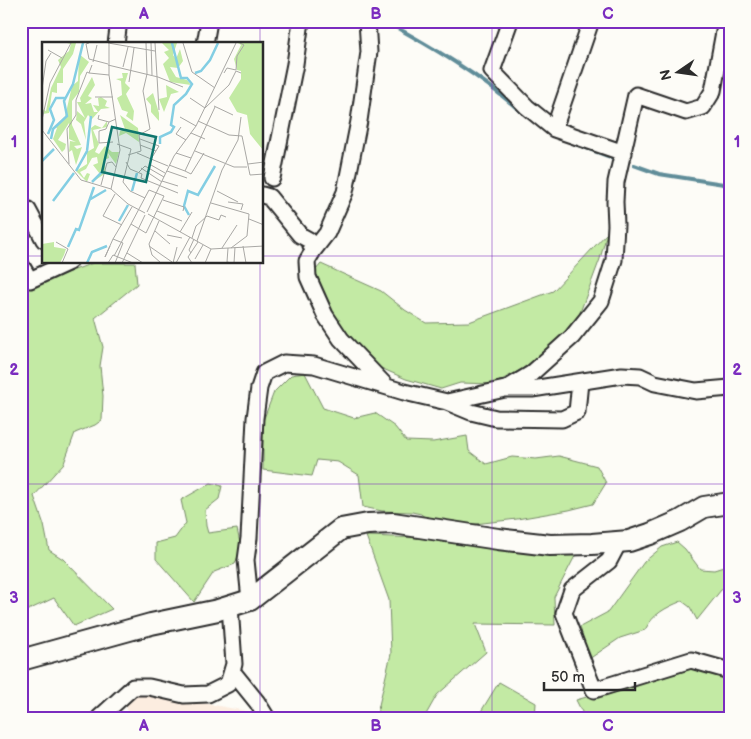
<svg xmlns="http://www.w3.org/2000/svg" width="751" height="739" viewBox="0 0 751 739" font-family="'Balsamiq Sans',sans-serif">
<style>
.built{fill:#fcede0}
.green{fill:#c3eaa4;stroke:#778a68}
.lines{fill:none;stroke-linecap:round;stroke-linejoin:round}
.stream{stroke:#608d99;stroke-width:4}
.minor-casing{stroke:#2b2b2b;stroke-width:19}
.secondary-casing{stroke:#2b2b2b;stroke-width:24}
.minor{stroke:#fdfcf7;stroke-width:15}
.secondary{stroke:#fdfcf7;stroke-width:20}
.grid{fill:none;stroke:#7b2cbf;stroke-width:1;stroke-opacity:0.55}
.inset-river{fill:none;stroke:#83cee3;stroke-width:2.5}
.inset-road{fill:none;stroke:#a9a8a5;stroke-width:1}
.view{fill:#0f766e;fill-opacity:0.15;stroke:#0f766e;stroke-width:2.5}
.inset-edge{fill:none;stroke:#2b2b2b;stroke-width:2.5}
.neatline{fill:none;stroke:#7b2cbf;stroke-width:2}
.grid-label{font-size:16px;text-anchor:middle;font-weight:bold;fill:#7b2cbf}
</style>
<rect width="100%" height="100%" fill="#fdfcf7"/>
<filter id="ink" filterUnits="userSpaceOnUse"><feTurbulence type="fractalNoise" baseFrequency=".02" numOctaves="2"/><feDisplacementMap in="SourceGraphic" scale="10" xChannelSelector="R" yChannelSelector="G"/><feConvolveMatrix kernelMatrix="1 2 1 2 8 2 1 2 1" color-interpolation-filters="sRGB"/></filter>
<g filter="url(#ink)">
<path class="built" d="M138 691 257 713 258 718H128L126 703Z"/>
<path class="green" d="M607 233 600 259 579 315 554 344 522 369 494 384 460 383 441 389 406 379 374 365 341 331 328 307 315 271 321 264 381 291 405 310 426 323 469 322 553 291Z
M93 263H135L137 284 95 318 103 347 100 366 103 396 102 420 95 425 75 433 64 463 34 496 44 525 49 550 63 559 112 609 74 626 54 598 26 611 21 601V290Z
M305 373 323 408 354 418 375 413 395 427 406 441 433 442 467 436 469 451 486 464 512 457 536 459 559 456 597 466 606 483 593 504 569 510 517 519 466 525 427 519 421 514 412 512 382 511 363 507 359 475 338 462 317 460 312 476 263 470V421L274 392 291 375Z
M211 483 222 486 219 499 205 510 206 526 208 533 237 529 241 548 235 564 214 572 194 602 156 559V543L175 538 186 523 181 500Z
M366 536 448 539 576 554 554 597 555 625 475 624 486 652 437 695 424 718H376L391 654 389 600Z
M677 542 685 549 700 569 714 570 730 565V584L721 590 697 620 690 607 682 601C665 608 653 614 645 630L620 638 589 659 580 627 608 612 644 562 662 547Z
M690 668 730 677V718H585L576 700Z
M499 682 536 703 535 718H477Z"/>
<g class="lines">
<path class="stream" d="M385 21C432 47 480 75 520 111
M570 142 618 160
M634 165 659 174 730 185"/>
<defs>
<path id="minor" d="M510 21 492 71 527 107 554 129 624 153
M116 44 119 21
M205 44 209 21
M554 129 591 21
M272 178 295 64 301 21
M262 195 269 197 300 235 309 240 313 251 307 261 308 277 325 315 341 339 385 385
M21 205 28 210 44 240
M313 251 327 233 345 192 359 121 369 52 367 21
M21 265 30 280 69 262
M506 389 531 374 572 337 601 301 614 260 616 225 615 202 616 182 636 95 686 112 703 107 713 91 726 21
M447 402 471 412 496 418 562 419 577 412 580 382
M619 542 609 561 572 590 564 613 594 690 691 660 730 671
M250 600 246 560 249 538 255 418 259 388 264 373 284 363 314 365 404 392 447 402 505 389H532L622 375 640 376 655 383 696 391 730 388
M232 671 257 702 267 718
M99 718 133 687H149L184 695 208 694 228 684 234 664 230 606"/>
<path id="secondary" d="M21 660 151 624 218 610 250 600 341 529 368 524 393 523 498 539 550 545 592 544 629 541 650 534 680 521 704 507 730 503"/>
</defs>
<use href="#minor" class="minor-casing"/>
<use href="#secondary" class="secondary-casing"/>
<use href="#minor" class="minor"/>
<use href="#secondary" class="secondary"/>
</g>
</g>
<path class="grid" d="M260 21V44M492 21V718M21 256H44M262 256H730M260 262V718M21 484H730"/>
<g transform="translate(42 42)">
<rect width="221" height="221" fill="#fdfcf7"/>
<path d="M25 1H34L31 12 21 27V41H15V51L10 50 7 71 1 72 0 67 4 69 9 46 19 25 16 18 27 9 29 2ZM120 1H135L131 13 134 17 138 7 141 19 136 26 128 25 134 35 145 38 149 43 128 40 121 22 127 16 122 10 127 8ZM196 1H221V108L208 92 205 73 195 70 187 56 199 37V29L195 28 192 17 199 3ZM37 12 47 20 38 34 37 50 30 59V83L39 103 32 104 35 107 40 105 34 123 30 108 27 110 28 99 34 100 27 97V81L16 98 24 102 23 107 20 110 11 97 15 86 13 85 23 75 30 44 36 39ZM80 31H86L83 41 88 46 84 52 92 69 91 79 84 74 86 70 80 68 75 56 80 53 79 39 74 37 81 36ZM50 35 53 43 46 54 50 56 43 62 49 61 52 70H56L51 63 57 64 56 56 59 55 65 59 63 64 68 66 59 67 50 77 46 73 42 80 44 98 39 82 34 78 35 69 43 76 35 60H39L38 56ZM124 43 137 50 129 52 122 70 117 57 125 55ZM111 51 117 71V79L109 70V63L104 57ZM78 73 96 86 97 100 84 91 77 94 78 89 83 87ZM65 79V85L51 88 57 102 53 110 57 112 63 104 70 110H77L74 122 66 111 67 116 62 118 64 131 52 139 58 132 51 123 56 121 55 115 50 116 44 127 38 130 42 136 45 131 48 132 45 140 34 129 45 122V110L52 106 49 86 53 83 60 86ZM12 200V205L24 207 22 213 18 221H0V202Z" fill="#c3eaa4"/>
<path class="inset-river" d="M153 31 159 29 168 18 176 1M6 92 12 78 8 67 14 56H24M9 97 11 87 25 74 22 59 31 42 41 1M118 102V95L129 90 132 85 129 83 132 63 144 52 150 42 145 36H139L130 1M0 119 12 107M34 129 45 109 49 74M50 140 61 129M90 149 95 131M47 158 64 148M11 159 32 131M147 173 142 164 146 149 156 153 173 124M77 179 86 163M26 205 34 187 37 188 52 145M45 221 50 210 65 204"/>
<path class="inset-road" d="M47 1 44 2 47 17 66 22M66 1 113 9M67 1V33L78 108 69 147M109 1 110 33M113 1 117 68M141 1 150 30 173 46M6 8 20 16M51 20 55 3M50 23 47 31 67 33M66 23 116 35 141 45M81 25 86 5M182 31 185 26 194 28 195 14 202 3 198 1M87 40 92 6M0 47 4 19 9 11M53 55H71M148 56 163 66 187 43 194 29 199 31M172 64 191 73M57 73 56 77 67 80 74 77M138 75 154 84M0 78 8 41 29 1M156 79 187 93 200 94 208 133 222 132M67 80 64 87 57 89V101L71 100M139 85 134 92 144 98M0 88 39 138 69 147 86 162 103 171M149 91 163 97M98 97 117 104 109 117 126 124M75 102 89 107 81 140 88 149 103 156M98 103 114 109M153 109 192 125H205M95 111 109 117M134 111 149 116M86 113 99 109 97 93 108 87 101 49 105 32 104 1M84 120 88 127 100 132 99 136 136 151M27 122 25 87 34 73V58L45 30 47 31M206 122 222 120M109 123 123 131M127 123 143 129 173 65M99 126 120 140M125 129 145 136M143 129 149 132 162 111M97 130 103 124 122 135M120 139 136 144M59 143 65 121 70 120 74 125M107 148 122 154 104 191 89 182ZM175 149 196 160M73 152 61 174 80 183M121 158 142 165 141 169M186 160 201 162 199 168M169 161 207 172 205 194 189 206M115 169 140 179M105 170 132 114 154 84 194 1M106 172 169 207 222 204M207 177 222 183M117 179 107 202 110 213 119 221M113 189 128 202M138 190 150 170M125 193 140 196M150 196 154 184 165 174 177 178 179 173 184 175M71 197 90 165M155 199 180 128 196 98 199 75M14 200 26 207 20 221M68 204 63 215 71 197 81 201 73 221M107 204 130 220M201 204 204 221M180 206 195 183M186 206 185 220 190 221M85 211 101 221M149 211 147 208 152 197M72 214 89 182M153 217 161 203M66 221 71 213 91 221M80 221 103 173M131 221 135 205M134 221 148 195M150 221 146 215 156 200M163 221 169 207M192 221 193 205"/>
<path class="view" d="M70 85 114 95 104 140 60 130Z"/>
<rect width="221" height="221" class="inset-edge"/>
</g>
<rect width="751" height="739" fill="none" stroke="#fdfcf7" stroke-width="55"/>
<g transform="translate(678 72) rotate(257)" stroke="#fdfcf7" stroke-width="4" paint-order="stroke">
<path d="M0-4L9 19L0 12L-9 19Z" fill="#2b2b2b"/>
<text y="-8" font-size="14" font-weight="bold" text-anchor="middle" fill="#2b2b2b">N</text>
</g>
<path d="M544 682v8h91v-8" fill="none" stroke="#2b2b2b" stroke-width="2.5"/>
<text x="551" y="682" font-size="15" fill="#2b2b2b" stroke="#fdfcf7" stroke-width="4" paint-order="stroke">50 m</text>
<rect x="28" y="28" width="696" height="684" class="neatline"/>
<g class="grid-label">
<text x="144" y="19">A</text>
<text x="376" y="19">B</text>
<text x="608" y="19">C</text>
<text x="14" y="147">1</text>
<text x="737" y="147">1</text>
<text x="14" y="375">2</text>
<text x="737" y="375">2</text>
<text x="14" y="603">3</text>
<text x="737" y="603">3</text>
<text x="144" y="731">A</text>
<text x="376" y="731">B</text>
<text x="608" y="731">C</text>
</g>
</svg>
